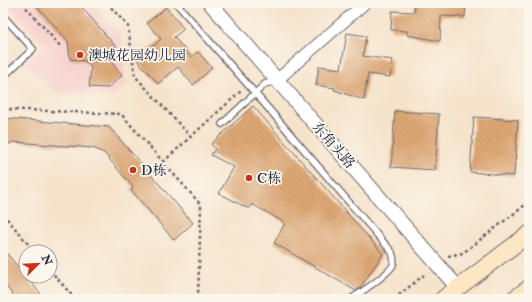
<svg xmlns="http://www.w3.org/2000/svg" width="532" height="302" viewBox="0 0 532 302" font-family="'IM FELL Double Pica','Noto Serif SC',serif">
<style>
.built{fill:#f7d0cc}
.building{fill:url(#building-back-hatch)}
.lines{fill:none;stroke-linecap:round;stroke-linejoin:round}
.service-casing{stroke:#6c666d;stroke-width:8}
.minor-casing{stroke:#6c666d;stroke-width:13}
.tertiary-casing{stroke:#6c666d;stroke-width:16}
.secondary-casing{stroke:#6c666d;stroke-width:18}
.path{stroke:#6c666d;stroke-width:2.5;stroke-dasharray:3 3;stroke-linecap:butt}
.service{stroke:#fff;stroke-width:5.5}
.minor{stroke:#fff;stroke-width:11}
.tertiary{stroke:#fff;stroke-width:14}
.secondary{stroke:#fce6c4;stroke-width:16}
.poi-dot{fill:#c8321e;stroke:#fbf7ec;stroke-width:1.5}
.labels{text-anchor:middle;stroke-width:3.5;stroke-linejoin:round;paint-order:stroke}
.poi-label{font-size:14px;fill:#22223b;stroke:#fbf7ec;text-anchor:start}
.street-label{font-size:14px;fill:#22223b;stroke:#fbf7ec}
</style>
<defs>
<pattern id="building-back-hatch" width="6" height="6" patternUnits="userSpaceOnUse"><rect width="6" height="6" fill="#dea774"/><path d="M-1 5l2 2M0 0l6 6M5-1l2 2" fill="none" stroke="#be8f65"/></pattern>
</defs>
<rect width="100%" height="100%" fill="#fbf7ec"/>
<filter id="ink" filterUnits="userSpaceOnUse"><feTurbulence type="fractalNoise" baseFrequency=".025" numOctaves="2"/><feDisplacementMap in="SourceGraphic" scale="8" xChannelSelector="R" yChannelSelector="G"/><feConvolveMatrix kernelMatrix="1 2 1 2 8 2 1 2 1" color-interpolation-filters="sRGB"/></filter>
<filter id="wash" filterUnits="userSpaceOnUse"><feTurbulence type="fractalNoise" baseFrequency=".012" numOctaves="4" result="noise"/><feDisplacementMap in="SourceGraphic" scale="16" xChannelSelector="R" yChannelSelector="G"/><feGaussianBlur stdDeviation="0.9" result="paint"/><feColorMatrix in="noise" values="0 0 0 0 0 0 0 0 0 0 0 0 0 0 0 0 0 1.4 0 .05"/><feComposite in="paint" operator="in"/></filter>
<g filter="url(#wash)">
<rect width="100%" height="100%" fill="#f6e3cb"/>
<path class="built" d="M7 3H92L121 37 126 85 112 97 57 93 27 63 45 46Z"/>
<g id="blocks">
<path class="building" d="M34 3H78L119 50 109 59 122 75 108 88 89 87 91 67 85 61 70 59 68 41Z
M415 3H466L465 17 441 16 440 41 407 35V31L391 30 392 11 414 12Z
M166 7 184 29 174 37 191 57 198 52 212 68 193 85 178 67 158 84 137 60 161 39 147 23Z
M347 33 366 36 363 56 393 60 390 77 368 74 364 100 334 90 335 88 316 85 319 66 341 69Z
M253 106 383 254 360 288 356 291 274 243 285 223 252 204 249 209 219 193 234 167 211 155 215 149 211 144Z
M395 111 439 114 435 170 391 167Z
M474 117 518 120 514 176 470 172Z
M3 118 109 127 193 223 174 240 131 190 133 187 104 153 93 148 14 142 3 146Z
M3 249 45 299H17L3 283Z"/>
</g>
</g>
<g filter="url(#ink)">
<use href="#blocks" fill-opacity="0" stroke="#6c666d" stroke-width="1"/>
<g class="lines">
<defs>
<path id="service" d="M176 3 255 93 392 252C393 257 395 261 393 265 389 274 360 293 351 299
M3 16 33 49 3 77
M222 124 265 84 276 81"/>
<path id="minor" d="M277 80 365 3"/>
<path id="tertiary" d="M210 3 458 288"/>
<path id="secondary" d="M443 299 529 234
M514 299 529 288"/>
</defs>
<use href="#service" class="service-casing"/>
<use href="#minor" class="minor-casing"/>
<use href="#tertiary" class="tertiary-casing"/>
<use href="#secondary" class="secondary-casing"/>
<path class="path" d="M22 3 61 47
M107 3 128 26 135 76 191 137
M3 109 121 114 201 205 198 297 196 299
M163 162 241 91
M3 214 35 252
M448 256 463 253 529 202
M50 270 75 299
M394 299 424 275"/>
<use href="#service" class="service"/>
<use href="#minor" class="minor"/>
<use href="#tertiary" class="tertiary"/>
<use href="#secondary" class="secondary"/>
</g>
</g>
<g class="poi-dot">
<circle cx="80" cy="55" r="4"/>
<circle cx="133" cy="170" r="4"/>
<circle cx="249" cy="178" r="4"/>
</g>
<g class="labels">
<g class="poi-label">
<text x="88" y="60">澳城花园幼儿园</text>
<text x="141" y="175">D栋</text>
<text x="257" y="183">C栋</text>
</g>
<g class="street-label">
<text transform="translate(334 145) rotate(49)" y="5">东角头路</text>
</g>
</g>
<rect width="532" height="302" fill="none" stroke="#fbf7ec" stroke-width="16"/>
<g transform="translate(38 264) rotate(66)"><circle r="19" fill="#fbf7ec" stroke="#a4a2a5"/>
<path d="M0-3L7 15L0 10L-7 15Z" fill="#c8321e"/>
<text y="-6" font-size="11" font-weight="bold" text-anchor="middle" fill="#22223b">N</text>
</g>
</svg>
